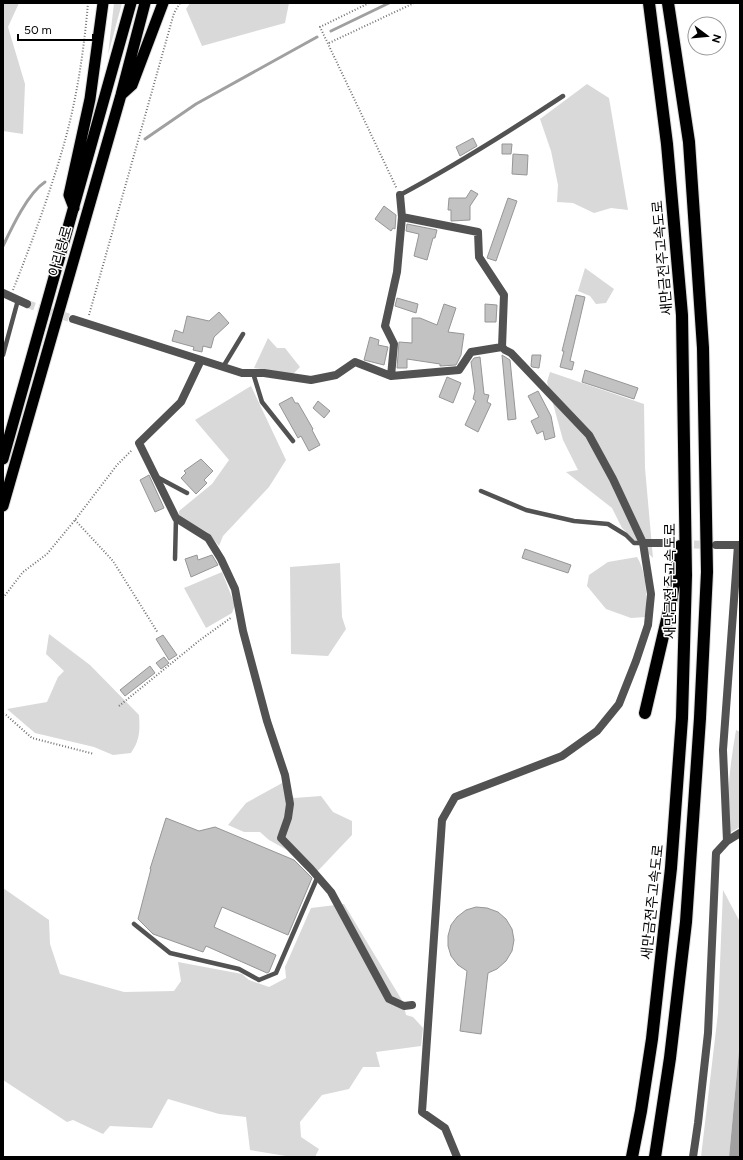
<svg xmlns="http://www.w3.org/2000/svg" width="743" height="1160" viewBox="0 0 743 1160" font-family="Figtree,'Noto Sans KR',sans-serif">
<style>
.green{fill:#d9d9d9}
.water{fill:#a0a0a0}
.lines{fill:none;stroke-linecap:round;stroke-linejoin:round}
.stream{stroke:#a0a0a0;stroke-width:3}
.building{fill:#c2c2c2;stroke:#969696}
.minor-tunnel{stroke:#d9d9d9;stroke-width:8;stroke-dasharray:8 4;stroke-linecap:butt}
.trunk-casing{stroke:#dbdbdb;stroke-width:13}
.motorway-casing{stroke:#dbdbdb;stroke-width:14}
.path{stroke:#747474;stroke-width:2;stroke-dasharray:1 2;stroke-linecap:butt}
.service{stroke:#525252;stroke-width:4.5}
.minor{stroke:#525252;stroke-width:8}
.trunk{stroke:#000;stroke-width:11}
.motorway{stroke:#000;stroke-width:12}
.labels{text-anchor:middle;stroke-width:3;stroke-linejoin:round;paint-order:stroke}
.street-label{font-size:14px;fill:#000;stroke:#fff}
</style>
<rect width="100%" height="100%" fill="#fff"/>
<path class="green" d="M3 3H19L8 27 25 84 23 134 3 131Z
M114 3H122L108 55Z
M190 3H289L285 23 202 46 186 9Z
M587 84 609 98 628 210 611 208 594 213 573 203 557 202 558 185 551 151 540 119Z
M585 268 614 289 606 303 596 304 590 296 578 291Z
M268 338 277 348H285L300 367 293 374 254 368Z
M550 372 644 404 645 468 653 558 622 528 612 508 566 472 578 470 563 440 547 382Z
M251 386 286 460 269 487 223 536 219 546 207 532 179 516V511L212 484 229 460 195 420Z
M637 557C647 573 647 599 646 617L631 618 606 609 587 586 589 575 608 562Z
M340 563 342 617 346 629 328 656 291 654 290 567Z
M222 572 235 605 232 613 206 628 184 588Z
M49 634 90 665 139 715C140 731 140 740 131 753L113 755 94 747 35 733 7 709 47 702 58 677 64 671 46 654Z
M736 730 740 732V827L728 834C726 800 730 764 736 730Z
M284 782 294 798 321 796 333 812 352 821V835L313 876 287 850 269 840 260 832H244L228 825 246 803Z
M3 888 49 920 50 944 60 974 124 992 174 991 181 981 178 962 242 974 249 980 269 987 286 978 285 967 311 908 344 904 403 1002 406 1015 413 1017 423 1028 421 1046 376 1052 380 1067H363L349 1089 322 1095 300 1122 301 1137 319 1149 315 1157H288L286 1156 250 1150 246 1117 219 1114 168 1099 152 1128 110 1126 103 1134 73 1120 67 1122 3 1080Z
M723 890 740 922V1040L729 1157H701L718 1013Z"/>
<path class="water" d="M740 1040V1157H729Z"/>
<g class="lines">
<path class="stream" d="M331 31 389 3
M145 139 196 104 317 37
M3 246C12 227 28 193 45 182"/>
</g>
<path class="building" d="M473 138 477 146 460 156 456 147Z
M502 144H512L511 154H502Z
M513 154 528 155 527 175 512 174Z
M471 190 478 194 470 206V220L451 221V210H448L449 198H466Z
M508 198 517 201 496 261 487 258Z
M384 206 396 215 395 229 393 228 391 231 375 219Z
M407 224 437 230 435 238H433L427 260 414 256 419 234 406 231Z
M576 295 585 297 570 361 574 362 572 370 560 367 564 351H562Z
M397 298 418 304 416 313 395 306Z
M444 304 456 308 448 332 464 334 461 355 456 365 440 366V364L407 359V368H397L399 342 412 343V318H420L437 325Z
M485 304 497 305 496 322H485Z
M219 312 229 323 214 337 211 348 203 346 202 352 193 350 194 347 172 341 175 330 183 333 187 316 209 321Z
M370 337 379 340 378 345 388 347 384 365 364 360Z
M502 355 510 360 516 419 508 420Z
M532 355H541L539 368 532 367 531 366Z
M480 357 484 394 489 395 487 402 491 404 478 432 465 425 476 401 473 399 475 391 471 362 474 358Z
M585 370 638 388 634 399 582 382Z
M447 377 461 383 453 403 439 397Z
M538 391 551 416 555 437 545 440 543 431 537 434 531 421 539 417 528 396Z
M292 397 295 403H298L313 429 312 430 320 445 309 451 301 436 298 438 279 404Z
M318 401 330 411 324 418 313 408Z
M201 459 213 471 204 480 207 483 196 494 181 478 186 473 184 471Z
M149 475 164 508 155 512 140 480Z
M525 549 571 565 568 573 522 558Z
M197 555 198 560 212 555 218 565 191 577 185 559Z
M163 635 177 655 169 660 156 639Z
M164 657 169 663 161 669 156 663Z
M150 666 155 673 125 696 120 690Z
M166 818 199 831 215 827 294 860 312 878 288 935 222 907 214 927 276 955 269 972 267 973 206 946 203 952 153 934 138 919 151 869H150Z
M476 907 487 908 498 912 506 919 512 929 514 940 512 951 506 961 497 969 488 973 481 1034 460 1031 467 971 458 965 451 956 448 946V936L451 925 457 917 466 910Z"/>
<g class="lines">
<path class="minor-tunnel" d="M27 304 73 319
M682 544 710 545"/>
<defs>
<path id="trunk" d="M121 95 132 85 163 3
M74 208 69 195 90 99 103 3
M3 459 131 3
M3 506 121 95 145 3"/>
<path id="motorway" d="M645 713 671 602 680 546
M632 1157 641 1111 652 1039 671 868 682 718 686 575 682 315 667 144 649 3
M655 1157 670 1058 686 922 700 718 707 572 703 348 689 142 668 3"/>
</defs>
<use href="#trunk" class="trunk-casing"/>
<use href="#motorway" class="motorway-casing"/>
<path class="path" d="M369 3 320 27 397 189
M329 43 414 3
M13 290C32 242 50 193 64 144 77 98 84 50 88 3
M89 315 174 13 180 3
M75 520 113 561 158 633
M3 598 23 572 47 554 75 520 117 465 132 450
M119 706 200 640 232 617
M3 714 6 715 32 738 94 754"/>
<path class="service" d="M400 195C456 165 510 131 563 96
M3 355 18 300
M223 367 243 334
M253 373 262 402 293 441
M157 477 187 493
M481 491 526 510 574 521 608 524 626 535 634 543H643
M175 559 176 518
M134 924 170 953 239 969 259 980 276 973 318 876"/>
<path class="minor" d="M402 217 478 232 479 257 504 295 502 347
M3 293 27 304
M73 319 242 373H264L311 380 336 375 355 362 391 376 459 370 471 352 502 347 505 350 511 353 589 435 613 479 643 543H671
M201 360 181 402 139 443 176 518 208 538 221 559 235 589 243 631 267 721 285 775 290 804 288 818 281 838 311 869 331 892 389 999 404 1006 412 1005
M391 376 394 344 385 326 397 272 402 217 400 195
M727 841 740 833
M457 1157 445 1128 422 1112 442 820 455 797 562 756 597 731 619 704 636 661 648 625 651 594 643 543
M693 1157 698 1123 708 1033 716 853 727 841 723 750 738 545H716"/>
<use href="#trunk" class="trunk"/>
<use href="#motorway" class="motorway"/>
</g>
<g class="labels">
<g class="street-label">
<text transform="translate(60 251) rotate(-74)" y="5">아리랑로</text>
<text transform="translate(662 258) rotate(-95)" y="5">새만금전주고속도로</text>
<text transform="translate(670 581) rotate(-90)" y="5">새만금전주고속도로</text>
<text transform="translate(652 902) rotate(-84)" y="5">새만금전주고속도로</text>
</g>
</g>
<rect width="743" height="1160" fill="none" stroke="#000000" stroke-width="8"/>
<g transform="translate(707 36) rotate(106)"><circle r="19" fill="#ffffff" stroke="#999999"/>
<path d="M0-3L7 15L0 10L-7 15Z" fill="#000000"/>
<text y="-6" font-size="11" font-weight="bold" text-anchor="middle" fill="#000000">N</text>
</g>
<path d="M18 34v6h75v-6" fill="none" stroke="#000000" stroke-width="2"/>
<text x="24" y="34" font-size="12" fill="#000000" stroke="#ffffff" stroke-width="3" paint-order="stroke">50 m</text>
</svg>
